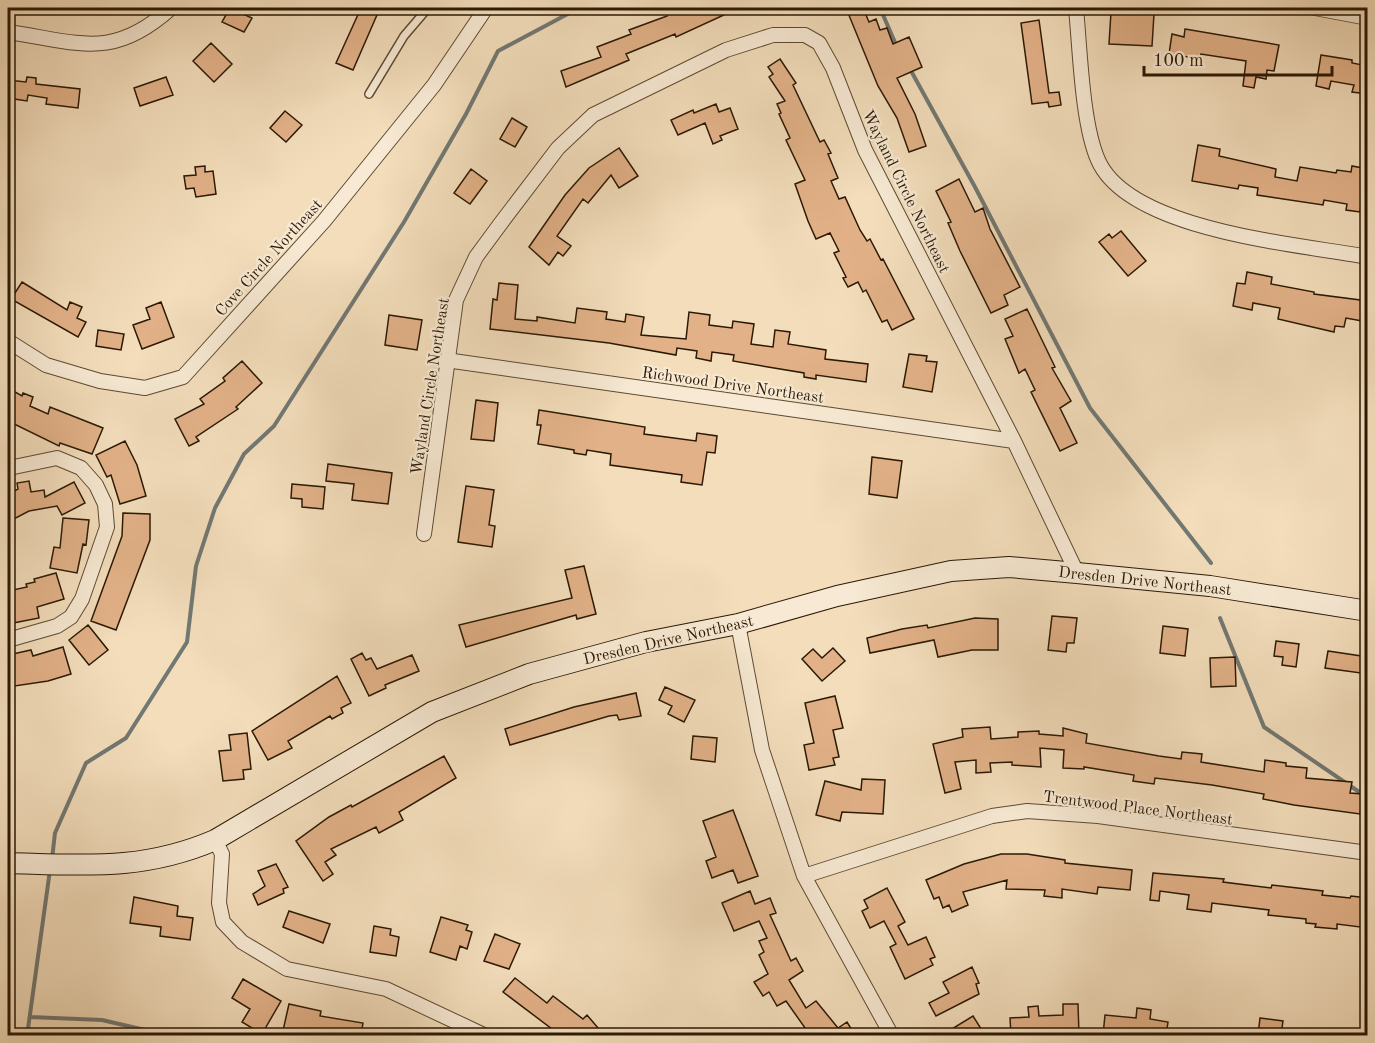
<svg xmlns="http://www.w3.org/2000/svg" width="1375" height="1043" viewBox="0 0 1375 1043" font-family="'Old Standard TT',serif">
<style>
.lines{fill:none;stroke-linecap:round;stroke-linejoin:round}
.stream{stroke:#727872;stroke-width:4}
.building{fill:#e2b188;stroke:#2b1904;stroke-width:1.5}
.lane-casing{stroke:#5d4a32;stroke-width:10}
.street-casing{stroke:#5d4a32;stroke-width:16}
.secondary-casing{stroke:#2b1904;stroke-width:22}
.lane{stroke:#f7e9d3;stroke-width:7}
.street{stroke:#f7e9d3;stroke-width:14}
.secondary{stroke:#f7e9d3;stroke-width:20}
.labels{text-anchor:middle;stroke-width:4.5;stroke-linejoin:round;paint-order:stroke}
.street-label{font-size:16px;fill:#2b1904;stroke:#f7e9d3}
</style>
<rect width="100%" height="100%" fill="#f3ddbb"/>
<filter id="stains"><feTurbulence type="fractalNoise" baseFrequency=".00333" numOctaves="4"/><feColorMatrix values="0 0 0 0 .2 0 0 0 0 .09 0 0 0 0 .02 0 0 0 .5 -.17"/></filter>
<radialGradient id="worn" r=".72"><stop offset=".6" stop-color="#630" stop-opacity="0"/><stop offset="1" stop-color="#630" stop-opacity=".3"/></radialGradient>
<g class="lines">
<path class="stream" d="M880 8 897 47
M910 69 975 187 1090 408 1211 563
M1220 618 1264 727 1368 798
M52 859 55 833 86 763 126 738 187 642 196 566 215 508 244 454 274 426 404 222 466 114 498 51 579 8
M30 1017 102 1020 171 1036
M27 1036 50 870"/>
</g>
<path class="building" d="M230 8 252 18 244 32 222 22Z
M361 8H380L353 70 336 63Z
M678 8H739L676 37 675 34 626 54 629 60 566 87 561 71 601 57 597 47 631 34 629 30 667 16 666 13Z
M846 8H863L869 22 876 19 880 30 887 28 893 44 909 37 922 67 897 78 915 114 926 146 909 152 897 118 878 86Z
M1111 12 1154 14 1152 46 1109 44Z
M1039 20 1049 93 1059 92 1061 105 1049 107 1048 102 1032 104 1021 23Z
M1185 29 1279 45 1274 71 1267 70 1266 79 1256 77 1254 88 1243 86 1246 61 1201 54 1200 59 1169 54 1172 34 1184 37Z
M211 43 232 64 214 82 193 61Z
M1321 55 1352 60V63L1368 66V94L1352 92 1354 85 1331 81 1329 89 1316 86Z
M780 59 796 83 793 85 820 142 824 140 831 153 828 154 838 178 831 181 839 199 845 197 860 230 867 241 870 239 881 260 883 259 914 319 892 330 887 320 882 322 866 290 863 292 858 282 848 287 843 278 846 277 834 253 839 251 830 233 816 239 808 221 795 184 805 180 786 140 790 138 779 114 781 113 777 104 785 101 769 77 773 74 768 67Z
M27 77 36 78V84L80 89 78 108 46 104 47 98 28 95 27 101 8 98V80L26 82Z
M166 77 173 95 140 106 134 88Z
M716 104 719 112 730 108 738 129 720 136 722 140 713 144 705 123 678 135 671 120 693 110 694 113Z
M285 111 302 125 286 142 270 128Z
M512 118 527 127 515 147 500 139Z
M1198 145 1220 149 1219 156 1276 169 1275 177 1297 181 1300 167 1336 173 1337 170 1351 172 1352 166 1368 169 1360 212 1346 210 1347 204 1324 200 1323 205 1257 195 1258 188 1239 185 1238 189 1192 181Z
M619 148 638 176 619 188 611 175 588 203 583 199 557 236 571 246 563 256 558 252 549 265 529 247 565 195 589 168Z
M205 166V172L213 171 216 194 196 197 194 188 186 189 184 176 196 175 195 167Z
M471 169 487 181 470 204 454 193Z
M959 179 975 212 983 208 990 229 1020 287 1004 295 1008 305 991 313 960 251 948 223 951 222 936 191Z
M1121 231 1146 261 1128 276 1099 242 1109 234 1112 238Z
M1247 272 1272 277 1271 284 1314 292V294L1368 301V322L1346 318 1344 327 1335 326 1334 332 1278 319 1280 308 1253 303 1252 310 1233 306 1237 283 1245 284Z
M22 282 67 310 70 302 82 307 77 318 86 322 78 337 11 299Z
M499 283 518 285 515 319 537 321V317L575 323 577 308 607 312 606 319 625 322 626 314 644 317 641 335 686 339 689 312 710 315 709 325 732 328 733 321 754 324 751 344 773 347 775 330 790 332 788 344 826 350 825 359 868 364 866 382 816 375V379L804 377V373L733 361 734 355 712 352 711 361 696 358 697 351 677 348 676 355 609 343 490 329 493 299 497 300Z
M161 302 174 337 142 349 133 325 150 319 146 308Z
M1027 309 1055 367 1052 368 1071 401 1060 408 1077 443 1060 451 1031 392 1035 390 1025 369 1019 373 1005 339 1013 336 1005 319Z
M389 315 422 320 417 350 385 345Z
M98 330 124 334 121 350 96 346Z
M909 354 927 356 926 361 937 362 932 392 903 387Z
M242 361 262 383 236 407 238 409 196 437 199 441 189 446 175 419 204 404 200 399 225 381 223 378Z
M8 388 22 396 23 393 33 397 30 406 48 414 50 407 103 428 92 454 60 443 59 446 8 421Z
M476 400 498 403 494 441 471 439Z
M539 410 645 427 644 434 696 441 697 433 717 436 715 453 707 452 702 485 681 482 682 475 610 465 611 454 587 450 586 455 574 453V450L538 444 541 425H537Z
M125 441 137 465 146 496 120 504 111 475 107 477 96 455Z
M872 457 902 461 897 498 869 494Z
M328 464 392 473 388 504 352 500 354 484 326 481Z
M29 481 31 492 44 490 45 497 74 482 85 503 62 515 57 506 29 511 8 522V494L18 489 17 483Z
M292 484 325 487 323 509 302 507V499L291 498Z
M466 486 494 490 489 525 495 526 492 547 458 542Z
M123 513 150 514V540L116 630 91 621 122 536Z
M63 518 89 520 86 545 83 544 77 573 50 568 54 547 60 548Z
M584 566 596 614 577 619 576 615 466 647 459 625 572 598 565 570Z
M56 573 64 599 37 607 39 618 8 624V591L27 587 26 584 35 582 34 579Z
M1052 616 1077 618 1074 643H1067L1066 652 1048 650Z
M975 618 998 619V650H972L938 657 934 640 870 653 867 638 902 629 927 625 928 628Z
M88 625 108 650 89 665 69 640Z
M1163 626 1188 629 1185 656 1160 653Z
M1276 641 1299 644 1296 667 1282 665 1283 657 1274 656Z
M63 647 71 674 48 681 8 687V655L31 650 33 656Z
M833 648 845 661 822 681 802 659 813 649 822 658Z
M1328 651 1368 657V674L1325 668Z
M362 653 366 660 371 658 377 669 412 655 419 671 385 685 386 688 369 696 351 659Z
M1235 657 1236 686 1211 687 1210 658Z
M337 676 351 703 341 708 343 713 332 719 330 716 288 741 292 748 268 760 252 731Z
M665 687 695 700 684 722 668 714 672 706 659 700Z
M636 693 641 716 619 720 617 715 609 716 510 745 505 729 574 707Z
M835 696 843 728 833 730 839 757 833 758 835 765 809 770 804 745 814 743 805 703Z
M990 727 991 739 1018 737V732L1039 731V734L1063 736V728L1087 734 1086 743 1159 756 1181 759 1182 752 1202 754 1201 762 1264 772 1265 760 1286 763V766L1307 768 1306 778 1352 782 1350 793 1363 794 1360 814 1294 805 1263 799 1264 794 1212 785 1155 778 1154 784 1133 781 1134 775 1084 767V769L1063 768 1064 750 1040 748 1041 767 1012 765V762L990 763 991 772 976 773V760L955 762 961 789 945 793 933 744 963 737 962 729Z
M247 733 251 769 243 770 244 779 223 781 219 751 231 750 229 735Z
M693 736 717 738 715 762 691 759Z
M444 756 456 778 399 812 403 820 379 833 376 827 331 849 336 855 325 862 333 874 323 881 296 841 329 817 351 805 352 807Z
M862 779 885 780 883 814 842 812 840 821 816 815 825 781 861 790Z
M733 810 758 876 738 883 733 870 712 878 706 861 716 857 703 821Z
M1001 854H1027L1065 860V863L1132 870 1130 890 1098 887 1097 894 1062 889V898L1044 896 1045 890 1006 889 1007 880 963 892 968 905 952 912 949 905 943 908 939 897 934 899 926 880 964 864Z
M276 864 288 887 283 889 284 893 258 905 253 894 265 886 258 871Z
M1153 873 1224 879 1223 882 1271 888 1272 885 1323 891 1322 895 1350 898 1351 896 1368 898V928L1337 924V929L1315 927 1316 924 1306 923V919L1268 915 1269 910 1212 903 1211 912 1187 909 1189 895 1160 891 1159 901 1150 900Z
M887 888 905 922 898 926 908 945 926 937 935 957 930 959 933 965 905 979 890 947 896 944 884 921 870 928 862 911 868 908 864 900Z
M750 891 755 904 770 898 776 913 770 915 791 961 796 958 803 971 789 980 806 1008 816 1001 838 1028 847 1022 855 1035H810L786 1001 777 1006 769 992 763 996 754 982 768 974 759 955 764 952 759 941 767 938 759 921 734 931 722 903Z
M134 897 178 906 177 916 193 918 190 940 160 936 161 927 130 923Z
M289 911 330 924 323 943 283 927Z
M441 917 468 925 466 930 472 932 467 949 460 946 456 960 430 952Z
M374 926 391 929 390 935 399 937 396 956 370 952Z
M495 934 520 944 509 969 484 961Z
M972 967 979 983 976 984 979 994 936 1016 929 1003 949 993 943 982Z
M515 978 547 1003 553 996 583 1019 587 1015 604 1035H560L503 992Z
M243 979 281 1001 262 1034 242 1022 250 1009 232 998Z
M289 1004 321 1011 320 1016 363 1023 361 1035H282Z
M1063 1004H1078L1079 1035H1011L1010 1018 1029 1017 1028 1007 1038 1006 1039 1016 1063 1015Z
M1137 1008 1151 1010 1150 1019 1168 1022 1166 1035H1103L1105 1015 1136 1018Z
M973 1016 985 1035H942Z
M1260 1018 1283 1021 1281 1035H1258Z"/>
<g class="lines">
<defs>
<path id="lane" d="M369 94 404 36 428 8"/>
<path id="street" d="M1076 8C1080 49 1082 124 1098 160 1129 231 1298 244 1368 257
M1315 8 1368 18
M8 32C79 42 112 61 171 8
M8 341 46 365 100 381 145 388 183 377 324 221 434 85 486 8
M446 360 1014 441
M8 465 9 468 57 458 81 468 96 485 105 504 107 527 82 599 71 617 57 626 8 640
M424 534 456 300 476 257 501 223 558 148 593 115 726 50 773 35H805L819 43 833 68 865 150 1014 441 1077 573
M738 624 762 750 804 876 892 1036
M215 840 222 854 219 903 223 922 242 942 287 969 386 989 486 1036
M804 876 992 816 1027 811 1098 816 1368 853"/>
<path id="secondary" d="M8 863C84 865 143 871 215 840L432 712 529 674 646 642 738 624 837 596 951 571 1009 567 1077 573 1210 586 1368 611"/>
</defs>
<use href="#lane" class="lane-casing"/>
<use href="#street" class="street-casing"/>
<use href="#secondary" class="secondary-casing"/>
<use href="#lane" class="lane"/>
<use href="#street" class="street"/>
<use href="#secondary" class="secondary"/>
</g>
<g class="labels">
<g class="street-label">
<text transform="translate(907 191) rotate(64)" y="6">Wayland Circle Northeast</text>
<text transform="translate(268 257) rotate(-48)" y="6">Cove Circle Northeast</text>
<text transform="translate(733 384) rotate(8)" y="6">Richwood Drive Northeast</text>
<text transform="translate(429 386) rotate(-81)" y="6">Wayland Circle Northeast</text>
<text transform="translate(1145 580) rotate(6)" y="6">Dresden Drive Northeast</text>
<text transform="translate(668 639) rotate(-13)" y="6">Dresden Drive Northeast</text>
<text transform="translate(1138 807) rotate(7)" y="6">Trentwood Place Northeast</text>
</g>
</g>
<rect width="1375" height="1043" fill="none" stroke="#f3ddbb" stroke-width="30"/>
<rect x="9" y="9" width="1357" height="1025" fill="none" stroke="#2b1904" stroke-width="3"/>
<rect x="15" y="15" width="1345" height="1013" fill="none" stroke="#2b1904" stroke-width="1.5"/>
<path d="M1144 66v9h188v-9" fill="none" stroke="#2b1904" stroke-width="3"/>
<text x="1153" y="66" font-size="18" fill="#2b1904" stroke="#f7e9d3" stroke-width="4.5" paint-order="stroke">100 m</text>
<rect width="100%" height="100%" filter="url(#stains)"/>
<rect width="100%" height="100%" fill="url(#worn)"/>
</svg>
